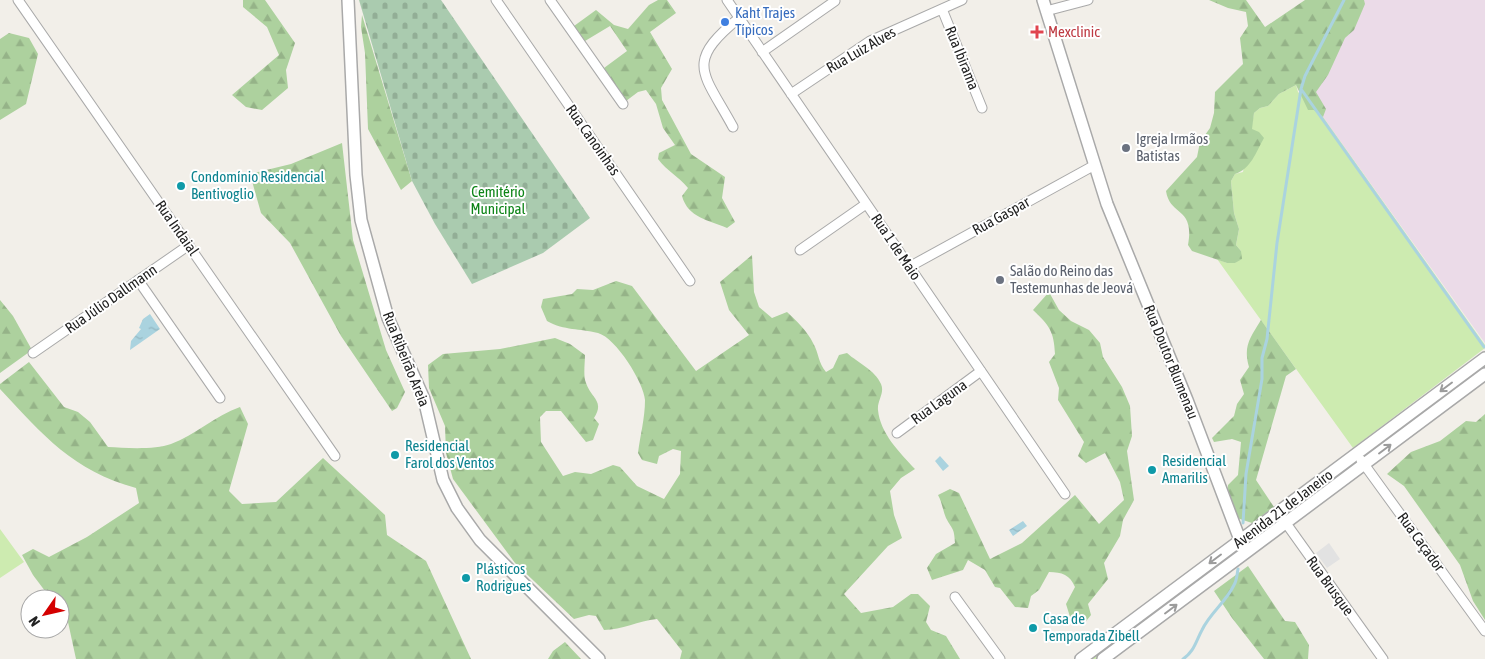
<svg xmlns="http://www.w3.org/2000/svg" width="1485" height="659" viewBox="0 0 1485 659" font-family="'Asap Condensed',sans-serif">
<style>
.industrial{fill:#ebdbe8}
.grass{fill:#cdebb0}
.forest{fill:url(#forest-firs)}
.cemetery{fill:url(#cemetery-stones)}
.parking{fill:#e2e2e2}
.water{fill:url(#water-ripples)}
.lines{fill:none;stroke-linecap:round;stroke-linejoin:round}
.stream{stroke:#aad3df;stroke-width:3}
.minor-casing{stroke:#a9a9a9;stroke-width:11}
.tertiary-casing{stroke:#a9a9a9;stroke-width:14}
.minor{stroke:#fff;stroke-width:9}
.tertiary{stroke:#fff;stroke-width:11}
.oneway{stroke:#9c9c9c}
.shop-dot{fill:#3f7fe0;stroke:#fff;stroke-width:2}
.health-dot{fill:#e0444e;stroke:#fff;stroke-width:2}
.worship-dot{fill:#6b7280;stroke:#fff;stroke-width:2}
.culture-dot{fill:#0f9aa8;stroke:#fff;stroke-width:2}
.labels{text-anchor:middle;stroke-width:4;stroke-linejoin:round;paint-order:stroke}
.shop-label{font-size:15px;fill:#366cbe;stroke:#fff;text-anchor:start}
.health-label{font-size:15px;fill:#be3a42;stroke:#fff;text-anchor:start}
.street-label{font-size:15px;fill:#222;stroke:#fff}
.worship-label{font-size:15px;fill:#5b616d;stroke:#fff;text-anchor:start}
.culture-label{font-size:15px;fill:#0d838f;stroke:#fff;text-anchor:start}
.park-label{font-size:15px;fill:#0c8416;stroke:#fff}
</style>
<defs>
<pattern id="forest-firs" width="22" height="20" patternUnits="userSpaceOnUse" patternTransform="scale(1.25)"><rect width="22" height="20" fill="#add19e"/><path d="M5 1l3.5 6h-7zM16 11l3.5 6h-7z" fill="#95b388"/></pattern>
<pattern id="cemetery-stones" width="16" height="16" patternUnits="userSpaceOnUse" patternTransform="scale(1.25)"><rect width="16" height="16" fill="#aacbaf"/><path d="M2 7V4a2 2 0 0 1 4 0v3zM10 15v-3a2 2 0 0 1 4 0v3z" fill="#92ae96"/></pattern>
<pattern id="water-ripples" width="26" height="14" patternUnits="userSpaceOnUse" patternTransform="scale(1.25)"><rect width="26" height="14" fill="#aad3df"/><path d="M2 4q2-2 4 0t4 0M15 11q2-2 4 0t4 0" fill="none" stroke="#92b5bf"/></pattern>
</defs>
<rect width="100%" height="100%" fill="#f2efe9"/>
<path class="industrial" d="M1351 0H1485V343L1302 88Z"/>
<path class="grass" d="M1296 85 1298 92 1323 117 1485 345V348L1353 448 1217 259 1227 263H1235L1241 251 1236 245 1239 229 1234 213 1231 181 1235 174 1243 172 1254 113 1260 108 1268 106 1279 94Z
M1485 364V368L1375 450 1373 447Z
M1349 465 1351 468 1298 508 1296 505Z
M0 529 24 562 0 578Z
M1232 553 1235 557 1158 614 1156 610Z
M1140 621 1143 625 1096 659H1089Z"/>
<path class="forest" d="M243 0H265L295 43 286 70 288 88 262 110 246 107 232 95 279 55 267 27 243 7Z
M658 0H667L676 13 650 32 672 69 661 88 662 100 691 154 725 177 722 198 735 222 727 228C709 220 688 218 682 196L688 188C678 176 667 171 658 159L659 153 675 145 663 128 656 104 646 90 638 92 626 101 604 68 627 51 610 26 585 41 574 26 596 10 614 25 628 29 649 5Z
M1209 0H1246L1265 27 1305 0H1364L1365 4 1354 30 1345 38 1328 75 1316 92 1326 109 1323 117 1314 110H1308L1296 85 1279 94 1268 106 1260 108 1254 113 1252 129 1259 132 1264 138C1256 152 1251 169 1235 174L1231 181 1234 213 1239 229 1236 245 1241 251 1242 259 1235 263H1227L1192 251 1188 245C1195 206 1170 217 1166 191L1197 157 1200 142 1210 128 1214 113 1215 92 1243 64 1240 38 1248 26 1246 12 1228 8Z
M362 15 412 181 401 190 368 129 365 53 361 27Z
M9 33 29 38 38 54 26 104 0 120V39Z
M342 143 353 240 386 350 405 392 397 408 392 411 341 336 290 243 261 213 250 174 291 164Z
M752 255 754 292 759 307 772 318 787 312C796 320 808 332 813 343 819 353 818 363 826 372L833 368 839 355 847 353C858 363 875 370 881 384 885 393 877 401 878 410 880 433 900 453 915 469L901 478 890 491 894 515 902 538 888 546 844 594 861 613 893 607 911 594H918L930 606 926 622 931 630 946 636 960 659H680L682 651 657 619C638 621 622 630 604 630L596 616 589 615 574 619 515 563 453 479 446 453 445 426 429 388 428 365 443 354 500 349 555 338 570 344 585 355C585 363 583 376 586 383 591 398 605 401 594 418L599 424 593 440 586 442 561 411H546L540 417 541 442 563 476 575 472 591 474 613 465 620 467 637 486 664 499 680 474 681 451 673 449 659 456 657 464 642 460 638 453C640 436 645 418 645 400 644 383 616 338 598 333 579 328 565 331 547 321L541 307 543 299 572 294 577 289 593 290 616 281 632 286 696 371 749 335 729 310 720 282Z
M1049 292 1059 310 1071 321 1089 330 1100 343 1103 357 1122 387 1130 406 1132 436 1127 451 1134 500 1123 520 1120 536 1104 563 1108 579 1088 604 1091 615 1083 625 1071 620 1066 604 1075 587C1070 575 1062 572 1049 572L1039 590 1031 596 1028 608 1015 607 1000 588 995 587 985 570 968 560 963 570 932 580 927 568 936 554 955 543C954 527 953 531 946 518 943 511 942 502 938 495L950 489 959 493 990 559 1022 543 1075 495 1099 524 1124 500 1120 482 1105 453 1086 463 1078 456 1084 442 1058 400 1059 388 1049 362 1055 354C1054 331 1049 325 1033 310Z
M0 300 13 316 32 350 0 373Z
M1261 320 1296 369 1286 376 1256 480 1274 507 1252 523 1237 518 1227 494 1228 485 1238 475 1241 442 1232 439 1214 442 1212 438 1234 416 1237 404 1244 394 1240 380 1249 367C1243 346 1250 338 1261 320Z
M29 362 64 407 78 412 90 422 108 447C125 448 155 450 171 444 195 435 215 416 240 407L248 424 229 491 242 504 276 502 323 458 385 515 387 535 426 561 471 659H76L68 622 60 611V599H51L33 575 22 555 33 549 49 557 87 537 139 503 136 488C73 471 43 435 0 389V384Z
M1485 414V620L1473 601 1460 565 1404 486 1387 474 1411 452 1440 441 1466 421 1476 422Z
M1248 566 1285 621 1295 622 1309 645 1308 659H1264L1232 618 1214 591Z
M565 642 581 659H548L553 651Z"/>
<path class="cemetery" d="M359 0H441L590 218 543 253 472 284 435 224 412 181Z"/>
<path class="parking" d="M1329 543 1340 559 1327 568 1316 553Z"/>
<path class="water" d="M150 314 160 329 130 350 131 341 141 329 139 328 143 319Z
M940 456 949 466 943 471 935 461Z
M1023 521 1027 526 1013 536 1009 530Z"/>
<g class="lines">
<path class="stream" d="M1301 89 1484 347
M1243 523 1246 474 1262 379V358L1267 339 1277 243 1301 89 1305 76 1344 0
M1183 659C1194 652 1196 641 1202 630 1210 613 1226 602 1234 585 1237 580 1237 574 1238 569"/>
<defs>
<path id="minor" d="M18 0 335 456
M496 0 690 281
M550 0 623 104
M727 0 1065 494
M942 9 982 108
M1046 11 1088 0
M762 52 835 1
M791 94 870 41 962 0
M733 127C703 72 684 63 739 18
M800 250 866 204
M909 267 1093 166
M138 280 220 398
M33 353 189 245
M897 433 981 371
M1361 460 1485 631
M1283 519 1383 659
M955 597 1000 659"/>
<path id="tertiary" d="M348 0 356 175 361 220 388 318 424 399 443 480 457 508 480 540 599 659
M1043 0 1107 204 1187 400 1245 553
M1081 659 1485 358
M1103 659 1485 374"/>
</defs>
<use href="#minor" class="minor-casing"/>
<use href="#tertiary" class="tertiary-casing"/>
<use href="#minor" class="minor"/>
<use href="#tertiary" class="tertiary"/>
</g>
<defs><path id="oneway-shaft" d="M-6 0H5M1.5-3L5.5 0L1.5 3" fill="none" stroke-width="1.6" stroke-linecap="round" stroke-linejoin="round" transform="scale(1.25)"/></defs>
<g class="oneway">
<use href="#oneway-shaft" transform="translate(1446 387) rotate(143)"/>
<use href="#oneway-shaft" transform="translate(1385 449) rotate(-37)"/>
<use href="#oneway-shaft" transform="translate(1215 559) rotate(143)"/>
<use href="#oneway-shaft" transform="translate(1171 609) rotate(-37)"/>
</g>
<circle class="shop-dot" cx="725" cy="22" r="5"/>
<path class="health-dot" d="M1034.5 24.5h5v5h5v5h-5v5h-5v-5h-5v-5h5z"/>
<g class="worship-dot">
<circle cx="1126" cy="148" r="5"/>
<circle cx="1000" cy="280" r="5"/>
</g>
<g class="culture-dot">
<circle cx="181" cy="186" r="5"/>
<circle cx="395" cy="455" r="5"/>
<circle cx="1152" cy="470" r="5"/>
<circle cx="466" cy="578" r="5"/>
<circle cx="1033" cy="628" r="5"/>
</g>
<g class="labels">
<g class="shop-label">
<text x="735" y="18">Kaht Trajes<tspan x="735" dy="17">Típicos</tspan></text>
</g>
<g class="health-label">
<text x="1048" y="37">Mexclinic</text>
</g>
<g class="street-label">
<text transform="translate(861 50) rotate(-30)" y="5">Rua Luiz Alves</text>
<text transform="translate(962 58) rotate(68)" y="5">Rua Ibirama</text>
<text transform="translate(593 140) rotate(55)" y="5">Rua Canoinhas</text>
<text transform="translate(1001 216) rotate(-29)" y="5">Rua Gaspar</text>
<text transform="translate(177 228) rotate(55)" y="5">Rua Indaial</text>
<text transform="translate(896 247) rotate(56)" y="5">Rua 1 de Maio</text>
<text transform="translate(111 299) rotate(-35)" y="5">Rua Júlio Dallmann</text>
<text transform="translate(406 359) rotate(68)" y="5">Rua Ribeirão Areia</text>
<text transform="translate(1171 362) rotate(68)" y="5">Rua Doutor Blumenau</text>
<text transform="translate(939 402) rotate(-36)" y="5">Rua Laguna</text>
<text transform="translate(1283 509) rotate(-37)" y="5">Avenida 21 de Janeiro</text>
<text transform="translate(1421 542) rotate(54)" y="5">Rua Caçador</text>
<text transform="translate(1330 586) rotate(54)" y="5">Rua Brusque</text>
</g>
<g class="worship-label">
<text x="1136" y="144">Igreja Irmãos<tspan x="1136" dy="17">Batistas</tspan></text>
<text x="1010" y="276">Salão do Reino das<tspan x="1010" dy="17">Testemunhas de Jeová</tspan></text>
</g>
<g class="culture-label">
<text x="191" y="182">Condomínio Residencial<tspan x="191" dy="17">Bentivoglio</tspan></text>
<text x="405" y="451">Residencial<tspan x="405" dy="17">Farol dos Ventos</tspan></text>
<text x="1162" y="466">Residencial<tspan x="1162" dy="17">Amarilis</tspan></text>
<text x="476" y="574">Plásticos<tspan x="476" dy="17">Rodrigues</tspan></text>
<text x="1043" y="624">Casa de<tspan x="1043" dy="17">Temporada Zibell</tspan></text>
</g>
<g class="park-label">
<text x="498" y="197">Cemitério<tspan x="498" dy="17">Municipal</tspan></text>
</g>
</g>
<g transform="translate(45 614) rotate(236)"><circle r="24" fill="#ffffff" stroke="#a7a7a7"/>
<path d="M0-4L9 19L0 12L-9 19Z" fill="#d40000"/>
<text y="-8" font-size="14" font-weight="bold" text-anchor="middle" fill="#222222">N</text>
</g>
</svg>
